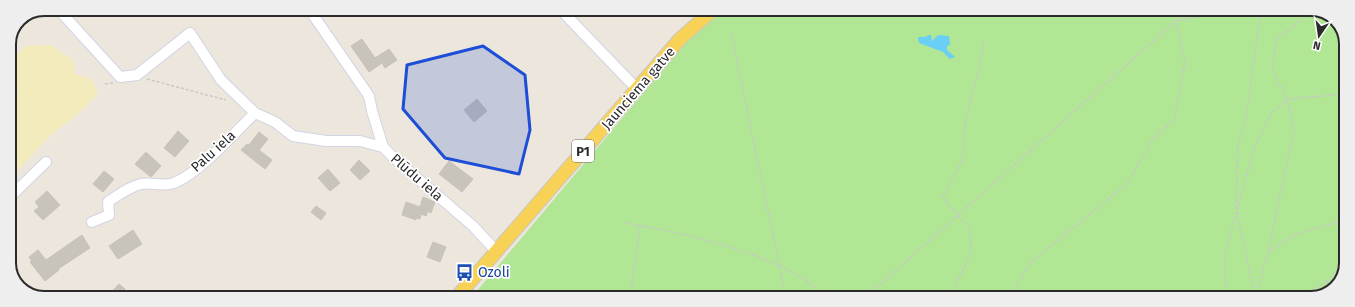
<svg xmlns="http://www.w3.org/2000/svg" width="1355" height="307" viewBox="0 0 1355 307" font-family="'Fira Sans',sans-serif">
<style>
.green{fill:#b1e695}
.sand{fill:#f4ebbd}
.water{fill:#6acff4}
.building{fill:#c8c3bb;stroke:#c9c2b5}
.lines{fill:none;stroke-linecap:round;stroke-linejoin:round}
.minor-casing{stroke:#d1d4e4;stroke-width:12}
.major-casing{stroke:#c8c8c8;stroke-width:15}
.path{stroke:#c8c8c8;stroke-width:1.5;stroke-dasharray:3 2;stroke-linecap:butt}
.minor{stroke:#fff;stroke-width:10}
.major{stroke:#f7d257;stroke-width:13}
.marked{fill:#1d4ed8;fill-opacity:0.2;stroke:#1d4ed8;stroke-width:3;stroke-linejoin:round}
.labels{text-anchor:middle;stroke-width:3.5;stroke-linejoin:round;paint-order:stroke}
.shield{fill:#fff;stroke:#6a6a6a;stroke-width:1}
.shield-label{font-size:13px;font-weight:bold;fill:#2a2a2a}
.street-label{font-size:14px;fill:#2a2a2a;stroke:#fff}
.transit-label{font-size:14px;fill:#164399;stroke:#fff;text-anchor:start}
.rim{fill:none;stroke:#2a2a2a;stroke-width:2}
</style>
<rect width="100%" height="100%" fill="#ede6dc"/>
<path class="green" d="M714 9 1318 10 1337 21 1346 39 1345 270 1334 290 1312 298H471Z"/>
<path class="sand" d="M51 45 73 60 75 74 92 79 98 94 76 116 51 135 13 175 9 146V100L18 91 9 60 27 46Z"/>
<path class="water" d="M929 35H931L932 41 938 35 949 36 950 45 947 46V50L955 57 950 59 943 52 919 43 918 37H925Z"/>
<path class="building" d="M362 39 375 58 389 49 397 60 385 68 382 63 369 72 351 46Z
M477 99 487 111 474 122 464 110Z
M178 131 189 141 175 157 164 148Z
M259 132 268 139 259 150 272 160 265 169 241 150 247 144 249 145Z
M146 152 161 166 151 177 135 164Z
M359 160 370 171 360 180 350 170Z
M449 161 473 179 462 192 439 174Z
M328 169 340 183 330 191 318 178Z
M104 171 114 179 103 192 93 184Z
M47 191 60 205 43 220 34 211 39 207 35 202Z
M423 197 435 202 431 213 428 211 426 216 421 214 420 219 416 218V220L402 215 406 202 420 207Z
M316 206 326 213 321 220 311 212Z
M133 230 142 244 118 259 109 246Z
M82 235 90 248 58 269 59 270 45 281 30 262 32 261 29 257 38 250 46 260Z
M433 242 446 247 440 262 427 257Z
M119 284 125 289 117 297H107Z"/>
<g class="lines">
<defs>
<path id="minor" d="M58 9 120 77 137 75 190 33 221 80 255 113 275 122 293 136 326 141H360L383 147
M309 9 369 96 372 111 383 147 395 159 473 226 496 251
M560 9 636 88
M9 198 46 162
M92 222 109 215 108 202C118 195 129 187 141 184 152 182 162 187 174 183 201 172 234 133 255 113
M17 285 21 289"/>
<path id="major" d="M456 298 680 39 714 9"/>
</defs>
<use href="#minor" class="minor-casing"/>
<use href="#major" class="major-casing"/>
<path class="path" d="M731 32 786 298
M9 76 11 79 9 86
M147 79 226 100
M105 84 113 83
M9 131 13 175 9 183
M1236 208 1238 146 1246 117 1261 10
M1237 212 1255 298
M626 223C680 233 734 244 784 268 800 275 815 288 830 298
M1269 252 1294 235 1345 220
M1326 282 1345 263
M630 298 640 226
M865 298 1188 10
M949 298 971 253 970 228 949 206 943 196 962 161 966 118 980 65 984 42
M1009 298 1031 262 1128 183 1151 141 1174 120 1185 63 1176 21 1230 10
M1227 298 1224 265 1226 250 1255 145 1272 113 1287 99 1272 70 1276 39 1315 10
M1255 298 1268 253 1294 129 1287 99 1346 94
M1299 298 1326 282 1339 281"/>
<use href="#minor" class="minor"/>
<use href="#major" class="major"/>
</g>
<path class="marked" d="M483 46 525 75 530 130 519 174 445 158 403 109 407 65Z"/>
<defs>
<symbol id="bus-bare" viewBox="-9 -9 18 18"><path d="M-5-6H5V4H4V6H2V4H-2V6H-4V4H-5ZM-3.5-4V0h7V-4ZM-3.5 1.2v1.5H-2V1.2ZM2 1.2v1.5H3.5V1.2Z" fill="#1a4fb4" stroke="#fff" stroke-width="2.5" paint-order="stroke"/></symbol>
</defs>
<g fill-rule="evenodd">
<use href="#bus-bare" x="452" y="260" width="25" height="25"/>
</g>
<g class="labels">
<rect class="shield" x="572" y="140" width="22" height="22" rx="3"/>
<g class="shield-label">
<text x="583" y="156">P1</text>
</g>
<g class="street-label">
<text transform="translate(638 88) rotate(-49)" y="5">Jaunciema gatve</text>
<text transform="translate(213 151) rotate(-42)" y="5">Palu iela</text>
<text transform="translate(417 177) rotate(41)" y="5">Plūdu iela</text>
</g>
<g class="transit-label">
<text x="478" y="277">Ozoli</text>
</g>
</g>
<path d="M0 0H1355V307H0ZM44 16H1311A28 28 0 0 1 1339 44V263A28 28 0 0 1 1311 291H44A28 28 0 0 1 16 263V44A28 28 0 0 1 44 16Z" fill="#eee" fill-rule="evenodd"/>
<path class="rim" d="M44 16H1311A28 28 0 0 1 1339 44V263A28 28 0 0 1 1311 291H44A28 28 0 0 1 16 263V44A28 28 0 0 1 44 16Z"/>
<g transform="translate(1319 36) rotate(193)" stroke="#ffffff" stroke-width="3" paint-order="stroke">
<path d="M0-3L7 15L0 10L-7 15Z" fill="#2a2a2a"/>
<text y="-6" font-size="11" font-weight="bold" text-anchor="middle" fill="#2a2a2a">N</text>
</g>
</svg>
